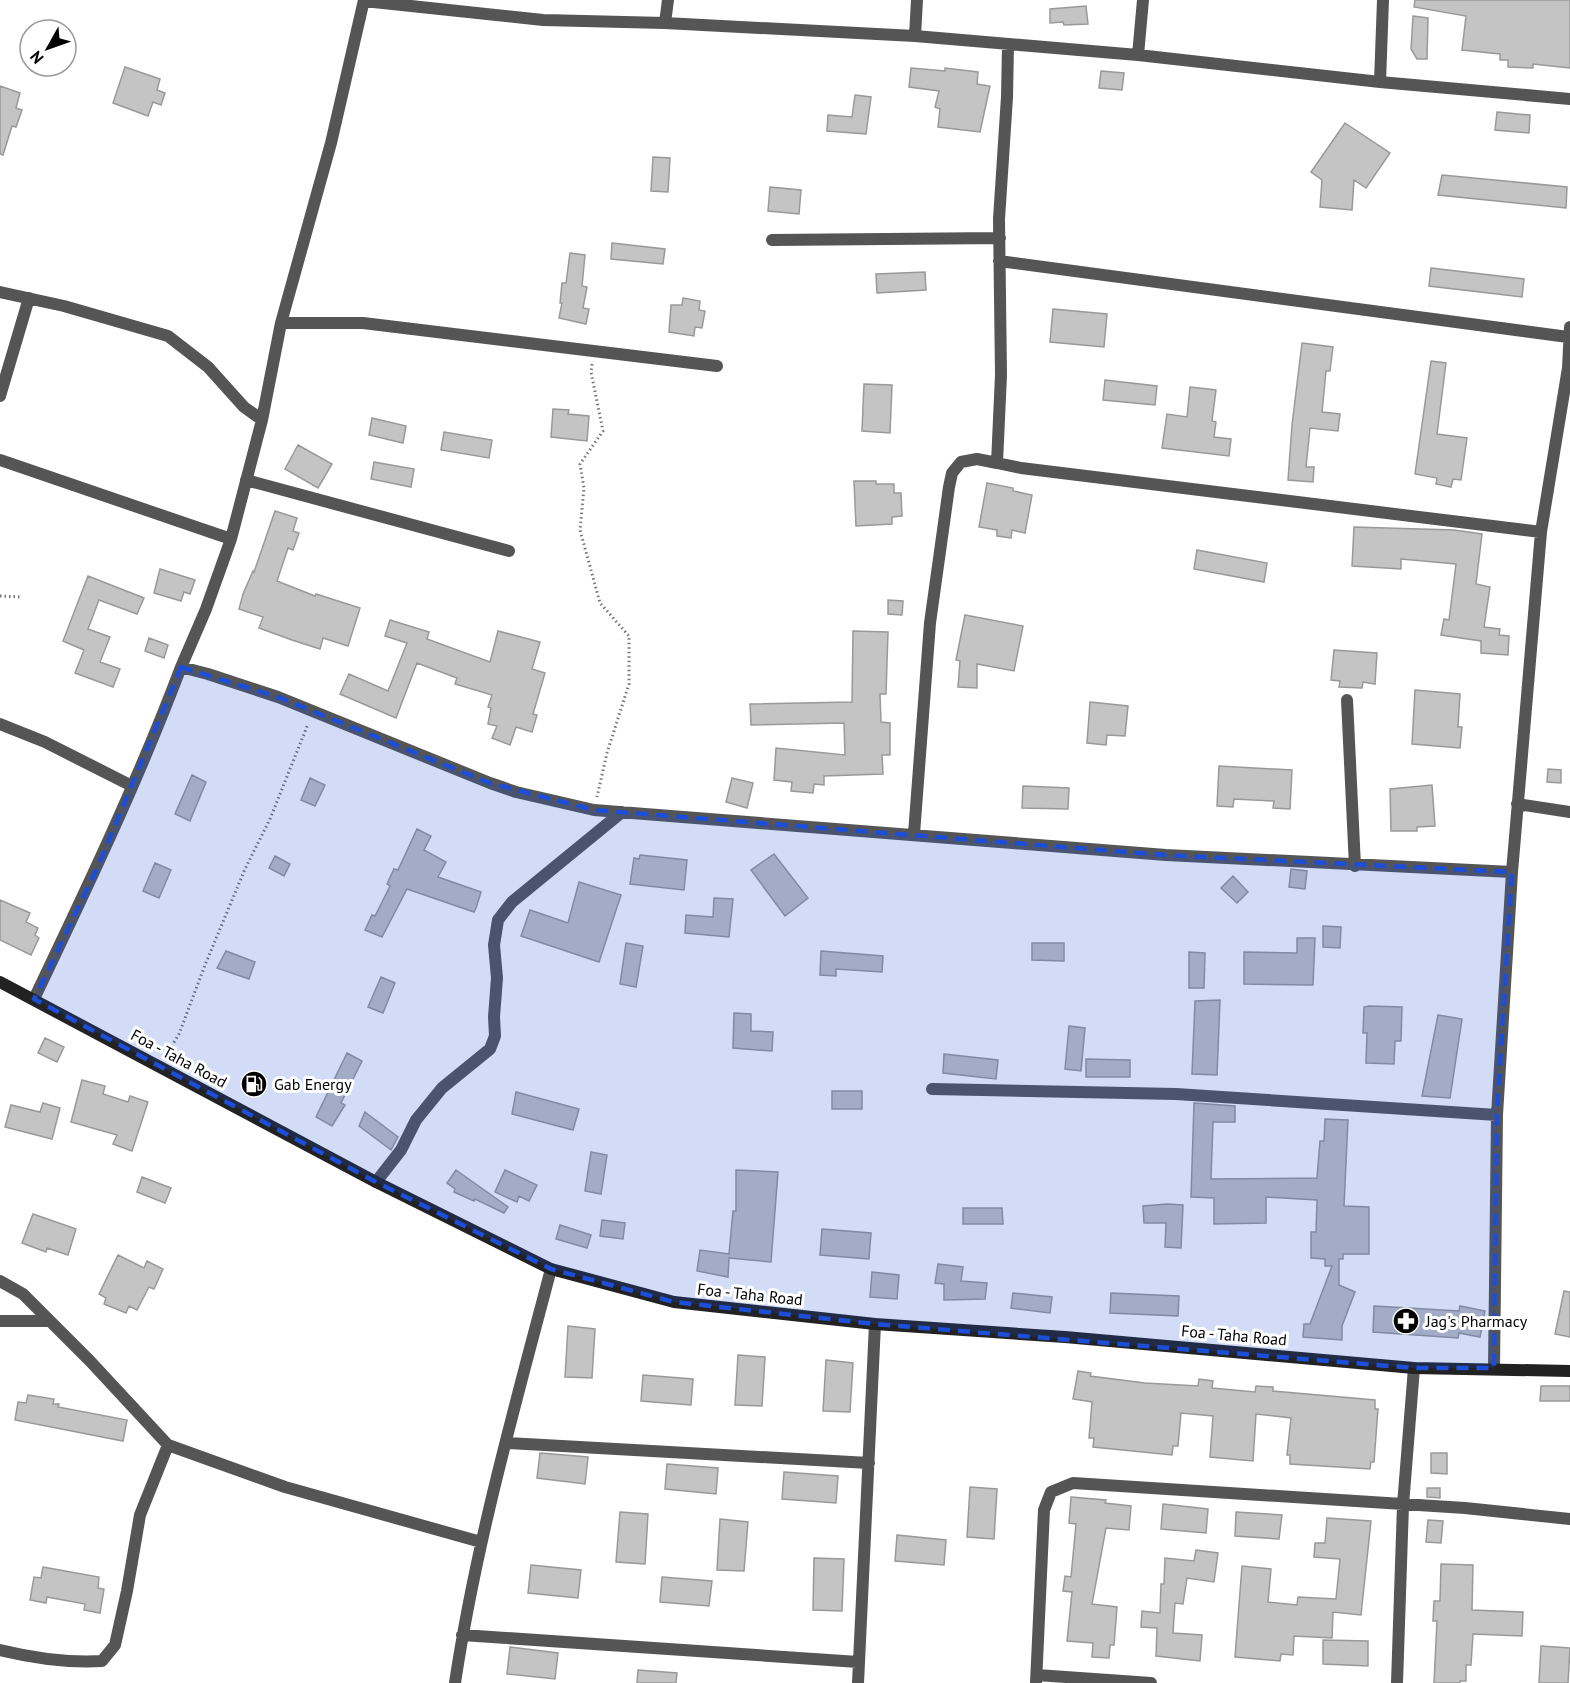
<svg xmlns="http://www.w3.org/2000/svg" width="1570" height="1683" viewBox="0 0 1570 1683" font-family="'PT Sans',sans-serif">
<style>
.building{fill:#c4c4c4;stroke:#999;stroke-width:1.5}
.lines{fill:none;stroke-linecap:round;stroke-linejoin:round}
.path{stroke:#777;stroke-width:3;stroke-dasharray:1.5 3;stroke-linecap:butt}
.street{stroke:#555;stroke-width:12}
.secondary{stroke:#222;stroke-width:12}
.marked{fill:#1d4ed8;fill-opacity:0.2;stroke:#1d4ed8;stroke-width:4.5;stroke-dasharray:12 8;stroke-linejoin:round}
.labels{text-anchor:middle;stroke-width:6;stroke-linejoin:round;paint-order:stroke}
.street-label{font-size:16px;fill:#000;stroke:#fff}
.poi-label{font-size:16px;fill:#000;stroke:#fff;text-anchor:start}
</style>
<rect width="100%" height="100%" fill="#fff"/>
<path class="building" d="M1415 0H1570V68L1533 64V68L1508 67V60H1500V54L1462 50 1466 16 1414 7Z
M1086 6 1088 24 1064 25 1063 22 1050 23V9Z
M1413 16 1428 18 1427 59H1417L1411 49Z
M125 67 160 79 157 90 165 93 161 105 153 102 148 116 113 103Z
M911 68 945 71V68L978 72 977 84 990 86 980 132 938 127 940 109 935 107 939 91 909 87Z
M1101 71 1124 73 1122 90 1099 88Z
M0 86 20 93 16 108 22 110 16 127 12 126 3 155 0 154Z
M855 95 871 97 866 134 827 131 828 115 852 117Z
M1497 112 1530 115 1529 133 1495 130Z
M1345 123 1390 153 1366 188 1354 180 1352 210 1320 207 1322 180 1311 172Z
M653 157 670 158 668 192 651 191Z
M1442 175 1567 187 1566 208 1438 195Z
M770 187 801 190 799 214 768 211Z
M612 243 665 249 663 264 611 259Z
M570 253 585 255 582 286 587 287 583 308 589 309 586 324 559 318 562 303H560L562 283H566Z
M1431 268 1524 279 1522 297 1429 286Z
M925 272 926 290 877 293 876 274Z
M683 298 700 301 699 310 705 311 702 328 695 327 694 336 669 332 671 305H682Z
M1053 309 1107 314 1104 347 1050 342Z
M1302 343 1333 347 1330 371H1326L1322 412 1340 414 1338 431 1310 428 1306 467H1314L1313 482 1288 480 1292 425Z
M1431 361 1446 363 1437 434 1467 438 1461 480 1453 479 1451 487 1436 484 1437 478 1415 474Z
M1105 380 1157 386 1155 405 1103 400Z
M864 384 892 385 890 433 862 431Z
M1190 387 1216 390 1212 421 1216 422 1214 437 1231 439 1229 456 1162 448 1167 414 1187 417Z
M553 409 569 410 568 414 589 416 587 441 551 437Z
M372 418 406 426 403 443 369 435Z
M444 432 492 440 489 458 441 450Z
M298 445 332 464 318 488 285 469Z
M374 462 414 469 411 487 371 479Z
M854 481H876V484H894V493H901L902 516 892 517V524L856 526Z
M987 483 1013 488V491L1032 495 1025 533 1012 530 1011 538 997 536V530L979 527Z
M275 511 297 518 293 531 299 533 293 550 288 548 277 581 315 596 316 594 360 608 348 646 323 638 320 649 292 640 259 628 263 617 239 609 243 594 253 571 254 572Z
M1354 527 1454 530 1482 534 1476 584 1490 587 1484 627 1500 629 1499 635 1509 636 1508 655 1481 653V641L1441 635 1444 619 1449 620 1456 564 1401 559V569L1352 566Z
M1197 550 1267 563 1264 582 1194 569Z
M160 569 195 580 190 594 184 592 181 601 154 593Z
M88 576 144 598 137 614 99 600 88 629 110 637 100 662 120 669 113 687 75 673 84 650 63 641Z
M888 600 903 601 902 615 888 614Z
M965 615 1023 626 1014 671 977 664V688L958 687 960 661 956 660Z
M390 620 429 632 427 639 490 662 498 631 540 642 532 669 545 673 533 714 537 715 532 732 516 727 510 745 492 738 497 726 488 724 491 708 488 707 492 695 455 684 457 678 417 663 396 718 340 694 349 674 388 691 407 643 385 636Z
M853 631 888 632 886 694H880L881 722 890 723V755H882L883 774 824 776V785L814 784 813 793 791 791 792 782 774 780 776 748 845 755 844 723 751 725 750 704 852 702Z
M149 638 168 645 164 658 145 651Z
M1334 650 1377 653 1375 684 1363 682 1362 688 1339 687 1340 681 1331 680Z
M1415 690 1460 694 1458 727H1462L1460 748 1412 744Z
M1090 702 1128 706 1125 736 1107 735 1106 745 1087 743Z
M1219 766 1292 770 1290 809 1273 808 1274 801 1234 799 1233 807 1217 806Z
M1548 769 1561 770V783L1547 782Z
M192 775 206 782 190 821 175 814Z
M310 778 325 785 315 806 301 800Z
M732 778 753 783 747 808 726 802Z
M1432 785 1435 826 1417 827V831H1391L1390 789Z
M1023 786 1069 788 1068 809 1022 808Z
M417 829 431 836 424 850 446 862 438 877 481 892 476 908 474 912 407 889 382 937 365 930 372 915 375 916 390 886 387 884 394 869 398 870Z
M774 854 808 898 785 916 751 870Z
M640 855 687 860 684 890 630 884 634 858 639 859Z
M275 856 290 864 284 876 269 868Z
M155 863 171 870 159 898 143 891Z
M1291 869 1307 871 1305 889 1289 887Z
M1233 876 1248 892 1237 903 1221 888Z
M579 882 621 895 599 962 521 936 530 910 568 923Z
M714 898 733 899 729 937 685 933 686 915 713 917Z
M0 900 30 913 26 922 38 928 35 935 39 938 31 955 0 940Z
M1323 926 1341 927 1340 948 1323 947Z
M1297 938H1315L1313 985 1244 984V952L1297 953Z
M626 943 643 946 636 987 620 984Z
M1032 943H1064V961L1032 960Z
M226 951 255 962 249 979 217 968Z
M821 951 883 956 882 972 836 969V976L820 975Z
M1189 952 1205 953 1204 988H1189Z
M381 977 395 983 383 1013 368 1007Z
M1220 1000 1217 1075 1192 1074 1195 1001Z
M1369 1006 1402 1007 1401 1041H1395L1394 1064 1366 1063 1367 1033H1363L1364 1007Z
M734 1013 751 1014V1031L773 1032 772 1051 733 1048Z
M1438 1015 1462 1019 1450 1098 1422 1096Z
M1069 1026 1085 1028 1081 1071 1065 1069Z
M45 1038 64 1047 57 1062 38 1053Z
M347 1053 362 1061 341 1103 345 1105 332 1126 316 1117Z
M944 1054 998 1060 996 1079 943 1073Z
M1086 1059 1130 1060V1077H1086Z
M82 1080 105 1086 103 1094 128 1102 130 1096 148 1102 132 1151 113 1144 117 1135 71 1122Z
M832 1091H862V1109H832Z
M516 1092 579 1109 573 1130 512 1114Z
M43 1103 60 1108 52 1139 5 1127 11 1105 40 1112Z
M1194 1103 1235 1106V1122H1213L1211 1179 1317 1178 1320 1141H1324L1325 1119 1348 1120 1344 1206 1369 1207V1254H1343V1259H1339V1285L1355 1292 1342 1326V1340L1303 1337 1304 1324H1310L1332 1266H1325V1259L1311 1258V1232H1316L1317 1200 1266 1197V1223L1214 1224V1198L1191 1197Z
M365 1112 398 1137 391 1150 359 1126Z
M591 1152 607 1155 601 1194 585 1191Z
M456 1170 508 1207 504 1213 475 1199 474 1201 454 1192 455 1189 447 1183Z
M505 1170 537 1185 529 1201 519 1196 517 1202 495 1192Z
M736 1170 778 1172 771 1262 729 1258 728 1277 697 1271 700 1250 729 1254 733 1211H736Z
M142 1177 171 1188 165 1203 137 1192Z
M1167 1204 1183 1205 1181 1248 1165 1247 1166 1223H1144L1143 1206Z
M963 1208H1002L1003 1224H963Z
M33 1214 76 1229 68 1255 47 1248 46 1252 22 1243Z
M602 1220 625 1223 623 1239 600 1236Z
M560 1225 591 1235 587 1248 556 1239Z
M822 1229 871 1233 869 1259 820 1255Z
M118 1255 144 1268 147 1261 163 1269 154 1289 149 1287 137 1310 129 1306 126 1313 104 1304 106 1298 99 1294Z
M938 1264 963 1267 961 1281 987 1283 985 1299 944 1300V1284L935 1283Z
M872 1272 899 1275 897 1299 870 1297Z
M1564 1291 1570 1292V1337L1555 1334Z
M1013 1293 1052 1297 1050 1313 1011 1308Z
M1111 1293 1179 1296 1178 1316 1110 1313Z
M1374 1306 1459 1311 1460 1306 1485 1311 1480 1337 1459 1333 1458 1338 1373 1332Z
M568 1326 595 1329 592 1378 565 1377Z
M738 1355 765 1357 762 1406 735 1405Z
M826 1360 853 1363 850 1412 823 1411Z
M1078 1371 1091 1373 1090 1376 1145 1383 1198 1386 1199 1379 1213 1381 1212 1388 1255 1392 1256 1386 1273 1387V1391L1375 1400V1409H1378L1374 1462H1371L1370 1469 1290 1464V1455H1287L1291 1418 1256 1414 1253 1461 1210 1457 1213 1416 1181 1413 1178 1446H1173L1172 1455 1093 1447 1094 1438H1089L1092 1402 1073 1399Z
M643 1375 693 1379 691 1405 641 1401Z
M1541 1386H1570V1401H1540Z
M28 1395 54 1399 53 1404H59L58 1407 127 1420 123 1441 15 1420 18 1402 26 1403Z
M540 1453 588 1457 585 1484 537 1478Z
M1431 1453H1447V1474L1431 1473Z
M667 1464 718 1468 716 1494 665 1489Z
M784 1472 838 1476 836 1503 782 1499Z
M970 1487 997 1489 994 1539 967 1537Z
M1427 1488H1440V1498L1427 1497Z
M1071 1497 1106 1500 1105 1503 1131 1506 1129 1530 1106 1528 1092 1604 1117 1607 1114 1645H1110L1109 1658 1092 1657 1093 1643 1067 1641 1072 1592 1063 1591 1065 1576 1071 1577 1076 1524 1069 1523Z
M1163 1504 1208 1509 1206 1533 1161 1529Z
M620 1512 648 1514 645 1564 616 1562Z
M1236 1512 1282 1515 1279 1539 1235 1536Z
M1327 1518 1371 1521 1361 1615 1333 1612 1332 1638 1294 1636 1293 1655 1281 1654 1280 1661 1235 1657 1242 1566 1271 1569 1268 1602 1297 1605 1298 1597 1336 1599 1340 1559 1314 1557 1315 1543H1325Z
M720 1519 748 1522 744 1571 717 1570Z
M1428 1520 1443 1521 1441 1543 1426 1542Z
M897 1535 946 1540 944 1565 895 1561Z
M1196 1550 1218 1553 1214 1582 1187 1578 1183 1604 1175 1603 1173 1633 1202 1635 1200 1661 1156 1656 1157 1628 1141 1627 1142 1611 1160 1613 1161 1584H1164L1165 1558 1194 1561Z
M814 1558 844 1559 842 1611 813 1610Z
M1441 1564 1473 1565 1472 1610 1523 1612 1522 1636 1473 1634 1471 1665H1466V1681H1460V1683H1434L1437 1621H1433L1434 1601H1440Z
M531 1565 581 1570 578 1598 528 1593Z
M43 1567 99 1577 98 1588 104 1589 100 1613 84 1610 85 1604 47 1597 46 1603 30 1600 34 1577 41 1578Z
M662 1577 712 1581 709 1606 660 1602Z
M1323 1640 1368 1641V1666L1323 1664Z
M1541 1646 1570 1648 1568 1683H1539Z
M510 1647 558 1653 555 1679 507 1674Z
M638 1670 677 1673 676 1683H637Z"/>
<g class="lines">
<path class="path" d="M592 364 591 372 603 431 580 464 584 488 580 530 600 603 629 636V684L607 753 597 797
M0 596 22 597
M167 1054 179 1034 205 965 245 869 270 819 308 724"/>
<path class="street" d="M364 1 543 20 665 23 915 36 1138 55 1380 82 1570 99
M665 23 668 0
M915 36 917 0
M1008 44 1007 97 999 219 1001 375 997 463 1021 468 1541 532
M1138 55 1143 0
M1380 82 1383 0
M772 240 1000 238
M999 261 1568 337
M0 292 64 306 168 336 208 367 244 407 262 420
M281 323H363L717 366
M0 396 29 298
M0 460 231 539
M246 480 509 551
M181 667 206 609 231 539 262 420 281 323 331 143 364 0
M1347 700 1355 866
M0 724 45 742 132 786
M1517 804 1570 812
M914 834 930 623 949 487 952 473 961 462 977 459 997 463
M34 999C86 890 138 781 181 667L208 674 278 697 490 783 516 792 594 810 1166 855 1512 872
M932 1089 1176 1094 1497 1115
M376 1182 401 1150 416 1120 442 1088 490 1049 495 1036 494 1017 497 978 494 945 498 920 512 902 622 812
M0 1281 23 1294 90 1361 168 1445 285 1487 481 1542
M0 1321H48
M1494 1368 1497 1115 1512 872 1541 532 1568 368 1570 327
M506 1443 869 1463
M462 1635 858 1662
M0 1650C33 1658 68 1663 102 1661L115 1645 127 1591 140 1515 168 1445
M1037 1675 1151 1683
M455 1683C476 1543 515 1406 551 1269
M858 1683 875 1324
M1036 1683 1044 1510 1051 1492 1073 1483 1465 1508 1570 1519
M1397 1683 1403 1505 1414 1368"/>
<path class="secondary" d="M0 982 376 1182 551 1269 674 1302 875 1324 1065 1337 1414 1368 1570 1371"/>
</g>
<path class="marked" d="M181 667 278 697 490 783 594 810 1166 855 1512 872 1497 1115 1494 1368H1414L875 1324 674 1302 551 1269 376 1182 34 999 97 868Z"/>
<defs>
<symbol id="fuel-disc" viewBox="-11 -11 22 22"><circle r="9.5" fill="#000" stroke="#fff"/><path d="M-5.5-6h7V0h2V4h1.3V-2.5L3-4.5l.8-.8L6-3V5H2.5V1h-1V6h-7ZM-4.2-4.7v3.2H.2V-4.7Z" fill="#fff"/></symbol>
<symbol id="pharmacy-disc" viewBox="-11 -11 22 22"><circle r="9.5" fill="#000" stroke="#fff"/><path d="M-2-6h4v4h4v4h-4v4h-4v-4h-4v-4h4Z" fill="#fff"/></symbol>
</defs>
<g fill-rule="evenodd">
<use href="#fuel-disc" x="239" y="1069" width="30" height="30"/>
<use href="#pharmacy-disc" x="1391" y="1306" width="30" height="30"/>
</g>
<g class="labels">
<g class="street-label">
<text transform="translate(179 1058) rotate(28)" y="6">Foa - Taha Road</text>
<text transform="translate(750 1294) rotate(6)" y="6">Foa - Taha Road</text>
<text transform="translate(1234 1335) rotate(5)" y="6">Foa - Taha Road</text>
</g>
<g class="poi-label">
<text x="274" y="1090">Gab Energy</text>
<text x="1426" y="1327">Jag's Pharmacy</text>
</g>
</g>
<g transform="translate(48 48) rotate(230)"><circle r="28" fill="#ffffff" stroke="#999999" stroke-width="1.5"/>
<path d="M0-4.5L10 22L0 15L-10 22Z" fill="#000000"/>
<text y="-9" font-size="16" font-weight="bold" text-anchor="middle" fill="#000000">N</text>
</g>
</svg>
